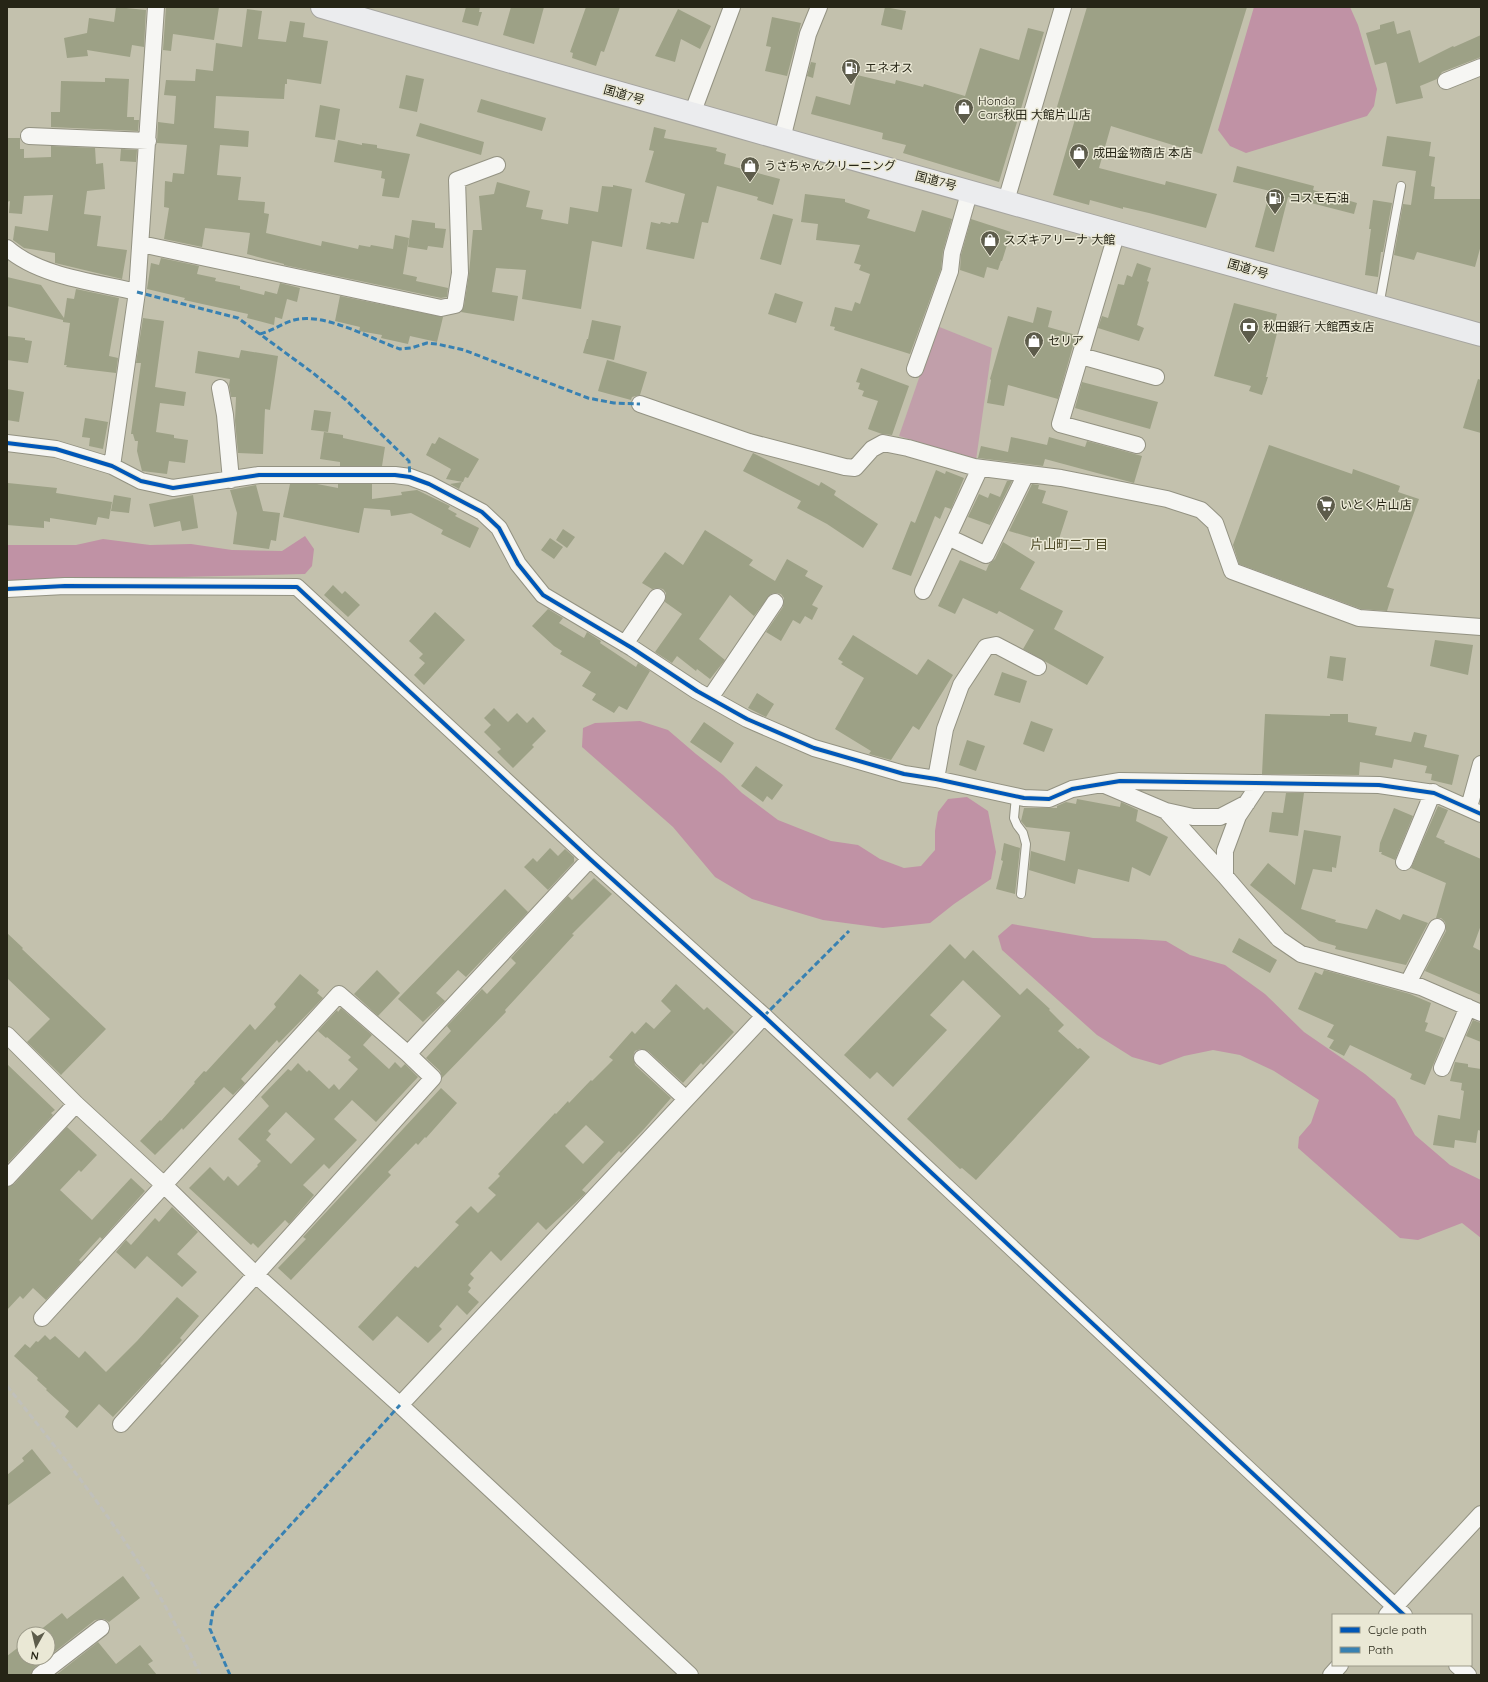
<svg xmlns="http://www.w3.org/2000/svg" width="1488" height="1682" viewBox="0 0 1488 1682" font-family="Quicksand,'Noto Sans JP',sans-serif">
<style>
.green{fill:#c19faa}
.forest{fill:#c092a5}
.building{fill:#9da186;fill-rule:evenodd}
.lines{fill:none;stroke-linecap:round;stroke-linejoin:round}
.lane-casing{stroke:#939282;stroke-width:10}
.street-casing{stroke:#939282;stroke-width:18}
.highway-casing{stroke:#a6a5a0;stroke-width:24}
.lane{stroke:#f6f6f3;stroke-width:8}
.street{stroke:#f6f6f3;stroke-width:16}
.highway{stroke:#ebecee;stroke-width:22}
.rail{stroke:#c0c0bb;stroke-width:3;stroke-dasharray:6 3;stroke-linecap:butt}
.quiet{stroke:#3881b2;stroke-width:3;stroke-dasharray:6 3;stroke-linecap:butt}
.cycleway-casing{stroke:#eae8d5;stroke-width:6}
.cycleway{stroke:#0057b8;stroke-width:4}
.labels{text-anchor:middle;stroke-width:3;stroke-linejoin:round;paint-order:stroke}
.poi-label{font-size:12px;fill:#262516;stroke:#eae8d5;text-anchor:start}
.street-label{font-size:12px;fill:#262516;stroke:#eae8d5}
.neighbourhood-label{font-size:13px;fill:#4e4a28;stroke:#eae8d5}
</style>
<rect width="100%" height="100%" fill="#c3c1ad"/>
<path class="green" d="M937 326 992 348 976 460 899 436Z"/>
<path class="forest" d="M1254 7H1350L1358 25 1377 89 1374 106 1367 116 1246 153 1230 146 1218 130Z
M305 536 314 549 312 566 305 574 7 581V545H76L103 539 150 545 191 544 232 550 282 551Z
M640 721 668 730 696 754 723 775 742 793 778 820 831 841 858 845 880 859 904 868 921 866 935 850V831L938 812 948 799 967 797 988 811 996 852 991 879 954 904 930 923 883 928 823 920 752 899 715 877 673 827 582 747 583 728 595 723Z
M1012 924 1093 938 1137 939 1166 941 1190 955 1225 965 1265 994 1304 1032 1365 1074 1395 1099 1415 1135 1450 1165 1481 1180V1238L1462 1223 1418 1240 1400 1238 1298 1148 1299 1137 1311 1123 1319 1100 1274 1071 1240 1055 1213 1050 1184 1056 1160 1065 1132 1057 1097 1035 1002 950 998 936Z"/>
<path class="building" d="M116 7 146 10 144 47 132 45 130 57 87 50 88 56 67 58 64 38 87 33 89 18 114 22Z
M166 7H219L214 40 173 34 171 51 163 50Z
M466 7H480L479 12H482L478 26 462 22Z
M511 7H544L534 44 503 35Z
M586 7H620L604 52 601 51 596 66 572 58 573 53 570 52Z
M885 7 906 11 902 30 881 25Z
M1087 7H1247L1202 154 1111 126 1099 168 1165 185 1166 181 1217 194 1206 228 1149 213 1123 207V209L1090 200 1089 205 1053 195 1076 116 1056 110Z
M247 9 262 11 258 39 286 42 290 21 305 23 303 37 328 41 321 84 287 79V84H285L284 99 216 96 214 128 249 131 248 147 220 145 217 175 241 177 238 200 265 202 264 213 269 214 266 233 321 246 322 241 358 249 359 245 370 247 371 245 393 249 395 235 409 238 403 274 417 277 416 281 448 288 447 297 441 298 284 265V264L247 254 250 233 205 228 202 247 164 239 169 208 164 207 165 181 172 182 173 173 184 174 187 145 157 143 158 122 174 124 176 96 164 95 166 80 195 81 196 69 213 71 216 43 242 47Z
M678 9 711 26 700 49 681 39 675 62 655 56Z
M772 17 801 23 787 76 765 71 771 47 766 46Z
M1394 21 1397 34 1410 30 1419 63 1453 46 1454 47 1481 35V57L1442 72 1437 79 1420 86 1423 98 1396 104 1387 65 1386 62 1375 65 1366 33 1380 29V25Z
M1028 28 1044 32 999 182 903 153 906 145 882 139 883 133 811 114 816 96 850 105 857 75 895 84 896 80 923 87 924 84 965 96 980 48 1019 60Z
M811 62 816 63 813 78 807 76Z
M406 75 424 79 417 112 399 108Z
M105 78 129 79 127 117H134V120H139L138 131 51 127V112H60L61 81 105 82Z
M481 99 546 118 542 131 477 112Z
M320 105 340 109 335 140 315 137Z
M420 123 484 142 481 155 416 136Z
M654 127 666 130 664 138 717 148 716 151 726 154 724 164 780 179 773 205 757 200 758 197 717 186 708 223 702 222 694 259 646 249 651 222 660 224 661 222 670 224 671 222 678 223 685 194 645 182 654 151 649 150Z
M1387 136 1431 142 1429 156 1435 157 1431 186 1435 187 1434 199H1481V245L1475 267 1417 252 1414 260 1394 255 1403 204 1411 205 1416 171 1382 166Z
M7 138H20V149H24V158L51 157V146L95 148 96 164 103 163 105 189 87 191 84 214 101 216 97 246 127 250 122 279 55 263V253L24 248 13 240 15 226 48 231 53 195 24 196 22 214 9 213 10 201 7 202Z
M338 140 362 145V143L377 145V148L410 154 399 198 382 196 385 179 381 178 382 171 334 162Z
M121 149 137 150 136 162 120 161Z
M1237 166 1314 186 1313 190 1357 203 1354 214 1288 197 1274 252 1255 247 1270 191 1233 182Z
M497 182 530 191 526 207 543 210 541 219 568 224 570 207 598 212 602 186 613 187V185L632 189 622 247 592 241 581 309 522 299 526 270 496 268 492 292 518 296 514 321 461 312 464 306 469 274 473 230H482L479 196 494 194Z
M805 194 845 199V202L870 210 867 218 915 232 922 210 952 219 943 251 941 269 910 354 834 330 835 327 830 326 835 307 852 311 855 302 860 304 870 274 859 270 861 265 854 263 860 245 816 240 818 224 801 222Z
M1373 200 1392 203 1383 252H1381L1378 277 1365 275 1371 229H1369Z
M773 214 793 219 781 265 760 259Z
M971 219 1011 232 1002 261H1001L998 270 987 267 984 278 960 270 961 255Z
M412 220 435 223V228L446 229 443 248 428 246 427 250 408 247Z
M161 258 199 266 197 274 216 278 215 281 240 286V289L264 295 265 291 277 294 280 283 300 288 297 302 287 299 282 319 275 317 274 325 247 318 248 314 184 300 185 298 147 289 151 263 159 265Z
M1137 263 1151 268 1147 281 1149 282 1137 325 1144 328 1139 341 1098 328 1102 316 1108 318 1118 284 1124 285 1127 275 1132 277Z
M7 277 41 285 64 318 67 298 74 299 76 289 119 298 109 356 118 358 116 373 66 367 67 365H64L70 323 63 322V320L7 306Z
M775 293 803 302 796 323 768 314Z
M340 296 443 317 437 342 410 336 408 344 381 338 382 335 359 331 360 327 335 321Z
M1234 303 1277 314 1274 327 1277 333 1266 377H1268L1262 395 1249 391 1251 386 1214 376Z
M1037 307 1052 311 1048 327 1076 335 1058 399 1008 385 1004 406 987 403 991 380 990 379 1008 316 1033 323Z
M143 318 164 321 155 387 186 392 184 406 160 403 156 432 174 435V438L188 440 185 463 169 461 167 474 142 471 137 451 138 441H135L133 434H131L141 363H136Z
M592 320 621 326 614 360 583 353 587 339H588Z
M7 336 25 338V340L32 341 28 363 7 360Z
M241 350 278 356 270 410 265 409 263 454 238 453 235 421 236 397H231L229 385 230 379 195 373 198 351 239 358Z
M607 360 647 372 640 395 632 397 631 400 598 391Z
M861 368 909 386 892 435 882 434 868 429 878 401 862 396 864 391 858 389 860 383 856 382Z
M1478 379 1481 380V433L1463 428Z
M1082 382 1158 402 1150 429 1075 408Z
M7 389 24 392 19 422 7 420Z
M314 410 331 412 328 432 311 430Z
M85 418 108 422 103 449 89 446 90 438 82 437Z
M324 432 343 435V438L385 447 382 466H340V462L320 459Z
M439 437 479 459 468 478 465 477 463 482 446 479 451 469 426 455 432 443 435 444Z
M1011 437 1047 445 1049 437 1085 447 1087 441 1142 456 1134 483 1045 459 1043 466 978 458 981 446 1008 452Z
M1269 445 1352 474 1353 469 1400 486 1398 492 1419 499 1387 587 1394 589 1387 611 1361 609 1239 564 1233 545Z
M753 453 819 486 821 482 836 491 834 495 878 524 863 548 827 524 797 508 801 501 743 471Z
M936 470 945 474 946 471 964 478 951 509 945 507 940 519 935 516 911 576 892 569 911 521 915 523Z
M1007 481H1012L990 525 968 517 979 494 988 498 990 493 1000 497Z
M462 482 459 489 450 484Z
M8 483 57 488 56 493 112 502 109 519 98 517 96 525 50 518V522L44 521V528L7 525Z
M290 484H317L338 488V484H372V499L402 495 401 492 417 490 450 506 448 509 457 514 455 516 479 528 470 548 441 534 443 530 411 513 391 516 390 510 364 508 359 533 283 517Z
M1032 484 1039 485 1038 489 1046 491 1042 503 1068 511 1057 545 1009 531Z
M256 485 263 511 280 513 276 541 271 540 269 549 233 544 237 513 230 490Z
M114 495 131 498 129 513 111 511Z
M193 495 198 528 182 531 180 521 154 527 149 504Z
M563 529 575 537 567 548 556 540Z
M705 530 753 560 749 565 775 581 787 559 808 571 805 576 823 586 812 605 818 608 812 620 805 616 800 624 793 620 781 641 766 632 783 607 784 598 781 594 776 593 771 594 754 616 730 595 699 639 725 660 710 679 697 669 696 671 677 656 672 663 655 652 682 614 665 602 666 593 663 589 657 588 652 589 642 583 665 552 683 565Z
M550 538 563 547 554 559 541 550Z
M1003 542 1035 562 1020 589 1063 611 1054 629 1104 657 1087 685 1023 649 1034 630 999 611 997 614 963 598 955 614 938 606 960 560 986 571 989 564 995 559Z
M333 585 342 594 345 591 360 605 348 617 324 595Z
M548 609 563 618 559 623 584 638 587 632 601 641 600 643 636 667 638 663 650 671 627 710 619 706 614 713 592 700 596 694 582 686 591 672 560 654 562 651 554 646 532 626Z
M435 612 465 640 424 685 414 675 425 663 419 658 423 654 409 641Z
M853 635 917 675 928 659 953 675 919 730 913 726 891 760 869 754 871 751 835 729 864 678 841 664 843 662 838 659Z
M1435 640 1473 645 1468 675 1430 666Z
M1330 656 1346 658 1343 681 1327 678Z
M1002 672 1027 681 1020 703 994 695Z
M757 693 774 704 766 717 748 708Z
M494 708 508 722 517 713 527 723 533 717 546 731 532 745 534 747 513 768 497 752 501 749 484 732 491 725 484 718Z
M1265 714 1330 716V714H1348V722L1377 727 1375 735 1411 742 1414 732 1427 735 1424 747 1459 755 1452 785 1431 780 1432 774 1425 773 1427 766 1394 759 1392 768 1360 762 1359 775 1262 774Z
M1031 721 1053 729 1044 752 1023 744Z
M704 722 734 743 721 763 690 742Z
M967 740 985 746 976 771 959 765Z
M756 766 783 785 772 800 767 796 763 802 741 786Z
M1286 793H1304L1298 836 1269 832 1272 812 1283 813Z
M1077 799 1120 807 1121 802 1138 810 1136 821 1168 837 1150 876 1132 867 1129 882 1078 869 1075 884 1029 870 1031 851 1065 861 1070 832 1026 827 1021 821 1024 808H1057V806L1066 802 1076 804Z
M1438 806 1448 810 1436 837 1445 841 1444 843 1481 859V925L1473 947 1481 951V995L1425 971 1446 931V926L1445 922 1441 918H1436L1446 883 1411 868Z
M1394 808 1413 816 1395 860 1381 854 1382 852H1379L1380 843Z
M1304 830 1341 836 1336 868 1332 867V872L1313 869 1301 909 1336 920 1335 922 1367 929 1376 909 1400 920 1403 914 1428 923 1406 965 1335 949 1336 946 1319 941 1250 885 1268 863 1295 885Z
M1004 843 1020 848 1015 894 996 889 1003 861 1001 860Z
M550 848 558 856 565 849 574 857V862L548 890 524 867 533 858 537 862Z
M594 878 612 894 572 934 574 935 505 1010 506 1012 442 1078 440 1071 426 1058 451 1031 447 1026 482 989 487 994 516 963 511 958 568 896 572 900Z
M505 889 528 912 466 977 458 970 436 993 445 1001 423 1022 398 999Z
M7 933 23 948 22 949 106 1029 61 1075 27 1042 50 1019 7 978Z
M1239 938 1277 960 1270 973 1232 952Z
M950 944 965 959 973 950 1020 995 1027 988 1050 1009 1049 1010 1064 1025 1058 1031 1078 1049 1080 1048 1090 1057 976 1180 962 1168 960 1169 907 1119 1001 1016 963 980 930 1015 947 1030 893 1087 877 1072 870 1079 844 1055Z
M377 970 400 993 378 1016 354 994Z
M1324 970 1410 994 1431 1003 1425 1022 1428 1023 1425 1031 1444 1038 1425 1085 1410 1079 1412 1074 1350 1045 1344 1056 1329 1048 1334 1040 1327 1037 1334 1025 1298 1009 1315 972 1322 975Z
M300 974 319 990 317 993 323 998 279 1043 277 1040 241 1079 245 1083 233 1095 224 1087 183 1130 182 1128 155 1155 140 1141 160 1120 161 1121 195 1083 194 1082 204 1071 206 1072 250 1024 255 1030 276 1007 274 1004Z
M676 984 704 1010 707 1007 734 1032 703 1065 701 1063 683 1083 648 1051 640 1049 635 1051 633 1056 635 1065 671 1098 644 1129 621 1153 619 1151 582 1190 586 1193 546 1230 538 1222 501 1261 491 1251 470 1274 474 1278 468 1285 471 1288 468 1292 479 1302 467 1315 457 1305 439 1326 442 1329 428 1343 397 1316 373 1341 358 1327 415 1266 418 1268 459 1225 455 1222 471 1206 478 1213 496 1195 488 1188 500 1176 498 1174 555 1113 556 1114 568 1101 569 1103 591 1080 592 1081 613 1060 609 1057 632 1031 635 1034 646 1022 654 1029 671 1011 661 1001ZM586 1125 604 1142 583 1164 565 1146Z
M341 1008 372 1035 363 1045 389 1069 395 1062 401 1068 405 1064 418 1077 376 1122 352 1100 334 1119 357 1140 329 1169 324 1164 303 1185 314 1195 289 1224 285 1220 258 1248 253 1243 251 1245 189 1188 210 1167 224 1181 228 1176 238 1186 258 1166 257 1165 261 1161 238 1139 269 1106 261 1097 288 1069 291 1071 298 1063 307 1072 309 1070 329 1089 334 1084 339 1090 358 1069 348 1060 351 1057 327 1037 326 1038 318 1031 337 1010 338 1012ZM286 1112 315 1139 291 1164 266 1140 271 1134 268 1131Z
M1473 1020 1481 1023V1042L1466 1036Z
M1455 1062 1468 1064V1067L1481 1069V1131L1478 1130 1476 1143 1455 1140 1454 1148 1433 1145 1438 1115 1460 1119 1464 1091 1461 1090 1462 1083 1450 1081Z
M7 1064 55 1110 51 1113 53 1115 7 1164Z
M441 1088 457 1103 426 1138 425 1137 418 1145 416 1143 388 1172 391 1175 291 1280 278 1268 306 1239 303 1237Z
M67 1127 97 1155 81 1172 79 1170 60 1190 92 1220 131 1178 145 1191 102 1239 100 1237 79 1260 81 1262 46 1300 33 1288 23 1299 20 1296 7 1310V1187L14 1184Z
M172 1207 198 1232 177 1254 197 1272 182 1287 147 1256 135 1269 116 1252 126 1240 131 1245 155 1218 159 1222Z
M177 1297 199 1316 180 1338 182 1340 160 1364 162 1365 113 1417 99 1404 77 1428 65 1417 69 1411 46 1390 47 1389 37 1380 38 1378 14 1356 25 1344 30 1348 36 1341 38 1342 45 1335 50 1340 55 1336 79 1358 85 1351 106 1372 137 1341Z
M32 1449 51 1473 7 1506V1475L24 1461 22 1458Z
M123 1576 140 1598 109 1622 104 1619 95 1620 48 1657V1634H35L62 1613 67 1619Z
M98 1642 116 1664 140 1645 153 1661 148 1664 157 1675H56Z
M24 1643V1658H46L34 1668 31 1675H7V1656Z"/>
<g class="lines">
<defs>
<path id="lane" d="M1379 306 1401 186
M1016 796 1014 818 1017 825 1023 833 1026 844 1021 894"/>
<path id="street" d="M1446 81 1481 67
M692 114 732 7
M29 136 148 141
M782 139 808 34 819 7
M1006 201 1063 7
M1117 232 1060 424 1137 445
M141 244 441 308 455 305 460 273 457 180 497 165
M7 248C40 277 95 282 137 292
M1081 356 1156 377
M915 369 950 271 952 253 970 190
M220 388 225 415 231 480
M640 404 749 442 845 467 855 468 872 449 883 443 908 448 974 467 1061 478 1167 499 1201 510 1215 523 1232 571 1359 618 1481 627
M7 443 56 449 112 466 141 481 173 488 259 475H395L410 477 429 484 482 512 499 528 518 564 543 595 632 648 697 691 747 719 814 748 904 774 936 779 1024 798 1049 799 1072 789 1120 781 1379 785 1434 793 1481 814
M112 466 137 292 156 7
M948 537 986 555 1026 474
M7 589 65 586 297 587 590 859 764 1016 1404 1615
M923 591 980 468
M625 644 657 597
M710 698 775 602
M936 779 945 729 961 685 986 647 996 645 1038 667
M1260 783 1238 816 1225 851V876L1279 939 1301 954 1421 987 1481 1013
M1102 784 1166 811 1225 876
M1469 807 1481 764
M1166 811 1193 817H1220L1247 803
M1404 862 1433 792
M1408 983 1437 927
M7 1035 76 1104 163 1184 256 1275 400 1405 690 1675
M642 1058 686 1099
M1442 1068 1468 1007
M7 1178 76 1104
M42 1318 339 994 408 1054
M400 1405 764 1016
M121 1424 433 1078 408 1054 590 859
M1387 1615 1481 1514
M1457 1665 1468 1675
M40 1675 101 1628
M1331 1675 1340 1665"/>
<path id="highway" d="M322 7C707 120 1095 226 1481 335"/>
</defs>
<use href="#lane" class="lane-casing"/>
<use href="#street" class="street-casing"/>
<use href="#highway" class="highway-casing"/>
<use href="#lane" class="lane"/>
<use href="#street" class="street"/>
<use href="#highway" class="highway"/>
<path class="rail" d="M7 1386C79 1476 153 1568 200 1675"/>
<path class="quiet" d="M137 292 238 318 313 373 346 400 409 461 410 477
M260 334C272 331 283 323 294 320 325 312 371 339 400 349L411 348 427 343 437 344 464 350 588 398 614 403 640 404
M764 1016 849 931
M230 1675 210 1629 213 1610 400 1405"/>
<defs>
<path id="cycleway" d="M7 443 56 449 112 466 141 481 173 488 259 475H395L410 477 429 484 482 512 499 528 518 564 543 595 632 648 697 691 747 719 814 748 904 774 936 779 1024 798 1049 799 1072 789 1120 781 1379 785 1434 793 1481 814
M7 589 65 586 297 587 590 859 764 1016 1404 1615"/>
</defs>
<use href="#cycleway" class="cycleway-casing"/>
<use href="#cycleway" class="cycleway"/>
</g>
<defs>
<symbol id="fuel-pin" viewBox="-11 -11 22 30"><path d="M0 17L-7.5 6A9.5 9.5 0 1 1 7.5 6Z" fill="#5d5c4b" stroke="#eae8d5"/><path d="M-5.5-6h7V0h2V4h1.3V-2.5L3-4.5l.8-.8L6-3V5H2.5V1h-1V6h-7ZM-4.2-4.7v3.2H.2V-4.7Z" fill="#fff"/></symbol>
<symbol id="shop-pin" viewBox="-11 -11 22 30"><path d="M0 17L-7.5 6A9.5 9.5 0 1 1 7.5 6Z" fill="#5d5c4b" stroke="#eae8d5"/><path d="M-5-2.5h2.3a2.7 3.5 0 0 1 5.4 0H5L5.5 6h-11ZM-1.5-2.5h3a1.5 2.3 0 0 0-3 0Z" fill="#fff"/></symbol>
<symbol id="bank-pin" viewBox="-11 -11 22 30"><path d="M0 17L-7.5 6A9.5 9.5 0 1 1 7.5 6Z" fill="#5d5c4b" stroke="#eae8d5"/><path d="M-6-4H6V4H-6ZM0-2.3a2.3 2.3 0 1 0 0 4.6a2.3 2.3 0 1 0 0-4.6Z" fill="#fff"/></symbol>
<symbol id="supermarket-pin" viewBox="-11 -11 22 30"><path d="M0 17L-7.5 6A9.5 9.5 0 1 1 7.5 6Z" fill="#5d5c4b" stroke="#eae8d5"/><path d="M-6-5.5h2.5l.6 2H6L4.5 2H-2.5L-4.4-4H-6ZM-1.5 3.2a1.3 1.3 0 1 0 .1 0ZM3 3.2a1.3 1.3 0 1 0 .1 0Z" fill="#fff"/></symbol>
</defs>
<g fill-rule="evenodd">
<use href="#fuel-pin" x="840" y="57" width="22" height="30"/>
<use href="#shop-pin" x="953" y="97" width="22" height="30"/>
<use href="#shop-pin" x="1068" y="142" width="22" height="30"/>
<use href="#shop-pin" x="739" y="155" width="22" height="30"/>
<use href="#fuel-pin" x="1264" y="187" width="22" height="30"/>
<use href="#shop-pin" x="979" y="229" width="22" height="30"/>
<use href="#bank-pin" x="1238" y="316" width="22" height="30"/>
<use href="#shop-pin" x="1023" y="330" width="22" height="30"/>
<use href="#supermarket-pin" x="1315" y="494" width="22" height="30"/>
</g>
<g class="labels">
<g class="poi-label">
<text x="865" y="72">エネオス</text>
<text x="978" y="105">Honda<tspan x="978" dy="14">Cars秋田 大館片山店</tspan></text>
<text x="1093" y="157">成田金物商店 本店</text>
<text x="764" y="170">うさちゃんクリーニング</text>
<text x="1289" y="202">コスモ石油</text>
<text x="1004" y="244">スズキアリーナ 大館</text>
<text x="1263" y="331">秋田銀行 大館西支店</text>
<text x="1048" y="345">セリア</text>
<text x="1340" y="509">いとく片山店</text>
</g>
<g class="street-label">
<text transform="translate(624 95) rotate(16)" y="4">国道7号</text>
<text transform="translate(936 181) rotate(15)" y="4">国道7号</text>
<text transform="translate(1248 269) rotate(16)" y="4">国道7号</text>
</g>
<g class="neighbourhood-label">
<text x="1069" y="549">片山町二丁目</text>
</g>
</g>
<rect width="1488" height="1682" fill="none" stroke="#262516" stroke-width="16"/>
<rect x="1332" y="1614" width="140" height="52" fill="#eae8d5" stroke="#9c9a89"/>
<rect x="1340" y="1627" width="20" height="6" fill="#0057b8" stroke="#9c9a89"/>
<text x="1368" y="1634" font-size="12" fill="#262516">Cycle path</text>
<rect x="1340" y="1647" width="20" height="6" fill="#3881b2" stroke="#9c9a89"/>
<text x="1368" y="1654" font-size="12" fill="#262516">Path</text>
<g transform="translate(36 1646) rotate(188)"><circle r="19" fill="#eae8d5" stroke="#9c9a89"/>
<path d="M0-3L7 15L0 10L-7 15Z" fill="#5d5c4b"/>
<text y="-6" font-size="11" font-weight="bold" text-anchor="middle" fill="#262516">N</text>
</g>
</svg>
